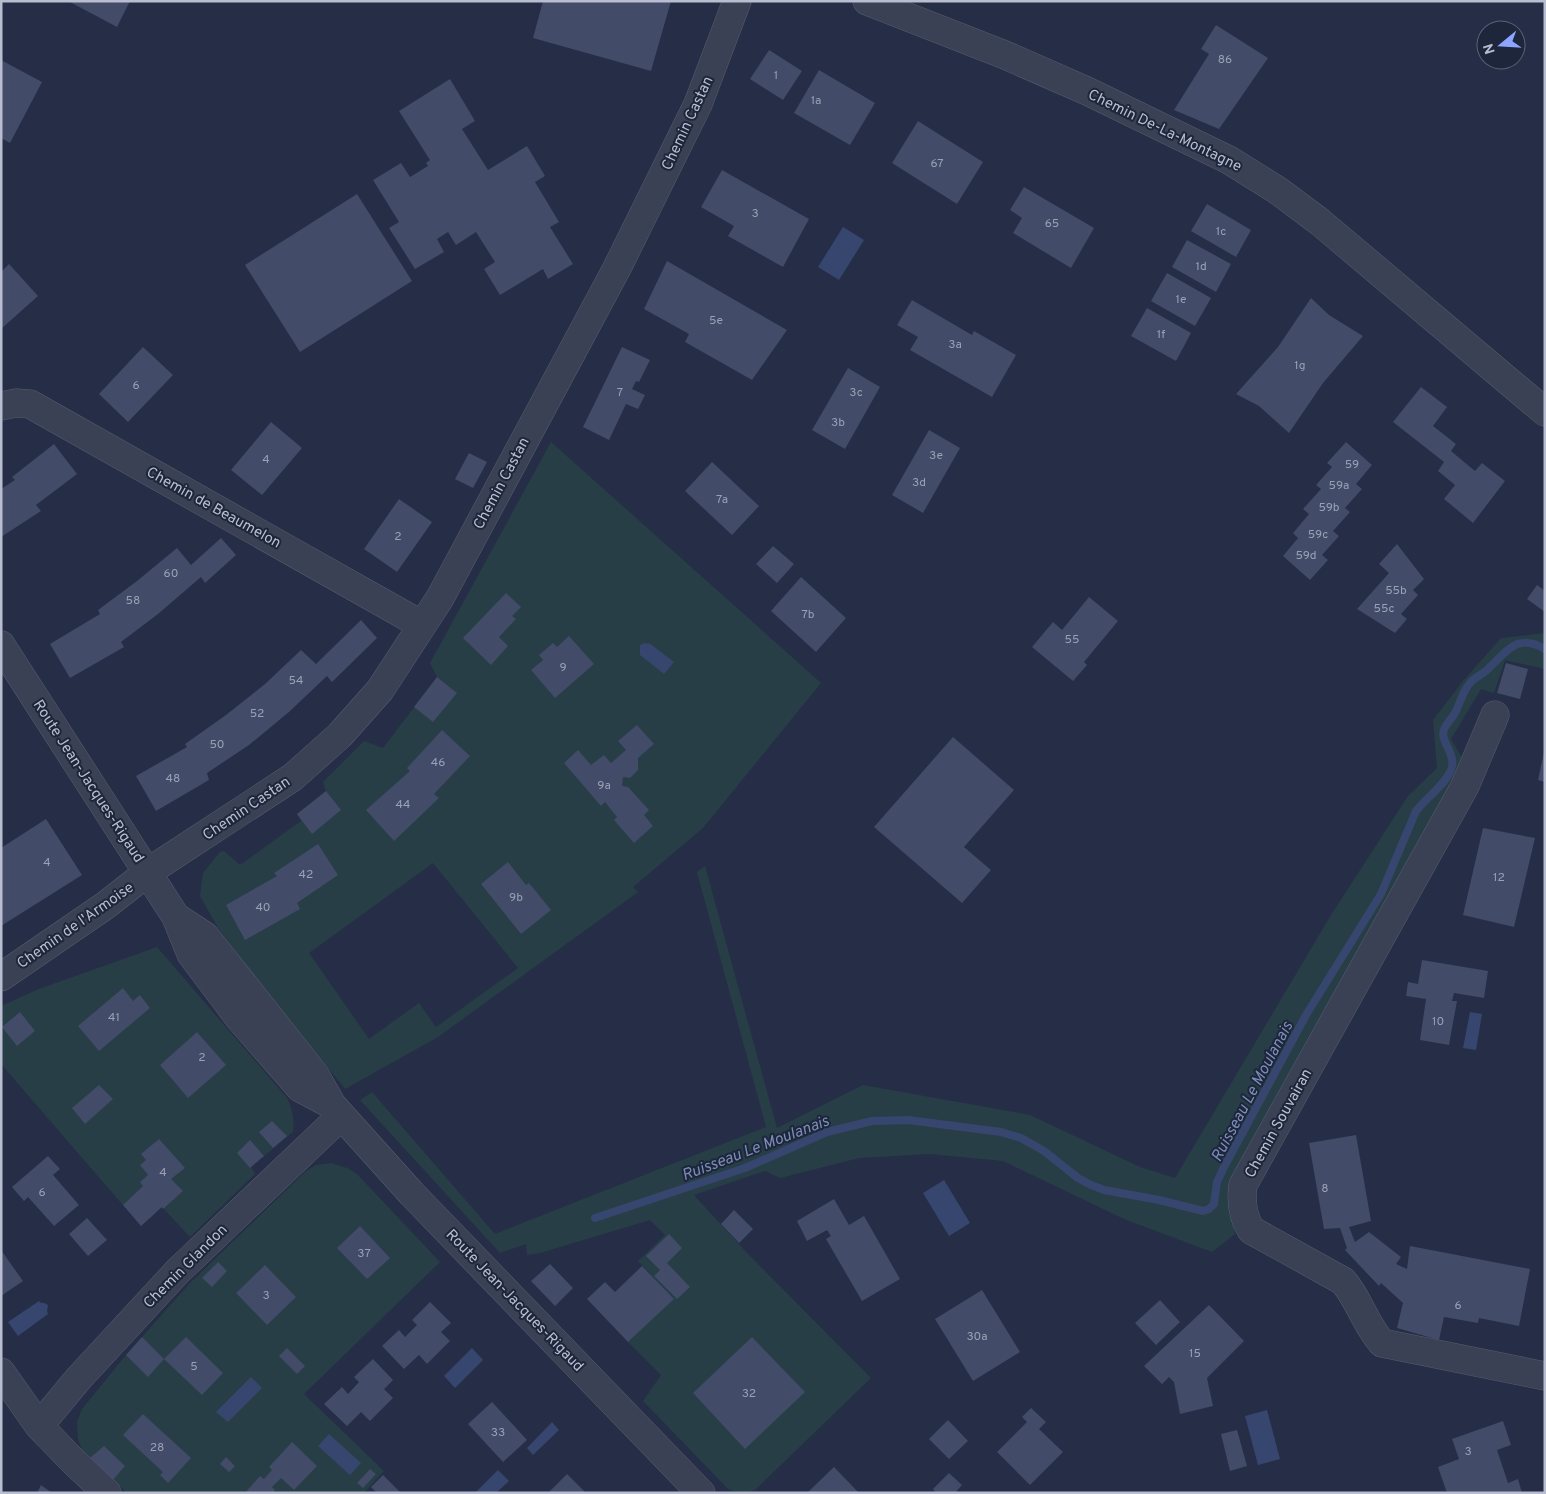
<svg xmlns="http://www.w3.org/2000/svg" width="1546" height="1494" viewBox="0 0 1546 1494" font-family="Overpass,sans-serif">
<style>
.green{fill:#273e47;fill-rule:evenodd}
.water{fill:#37466e}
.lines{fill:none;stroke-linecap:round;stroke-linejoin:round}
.stream{stroke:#37466e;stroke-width:8}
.building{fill:#424b67}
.minor-casing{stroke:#565c70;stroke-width:29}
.minor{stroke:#3a4155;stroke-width:28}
.labels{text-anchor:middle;stroke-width:4;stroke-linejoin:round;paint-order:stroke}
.number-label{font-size:12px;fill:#9aa0b5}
.street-label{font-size:15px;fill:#b8bdcf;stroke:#1e263b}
.water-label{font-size:16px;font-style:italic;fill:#7c8db8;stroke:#1e263b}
</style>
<rect width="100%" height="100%" fill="#252e46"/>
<path class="green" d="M551 442 821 683 703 828 633 887 638 892 438 1037 345 1089 262 986 218 928 200 896 203 873 220 852 224 851 240 865 301 821 297 814 326 791 323 782 364 741 383 748 437 677 430 663ZM433 863 518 968 436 1027 419 1003 369 1039 309 953Z
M1545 633V669L1505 660 1494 693 1481 689 1451 739 1466 764 1229 1191 1235 1234 1212 1252 1124 1219 1003 1161 930 1154 859 1158 780 1178 765 1171 694 1195 748 1254 871 1378 755 1490C745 1493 738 1493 728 1489L643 1401 661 1375 628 1342 673 1299 638 1261 665 1235 650 1220 540 1253 527 1255 526 1244 500 1253 360 1100 372 1092 495 1234 766 1127 697 872 705 866 777 1128 863 1085 1030 1115 1140 1167 1175 1178 1331 915 1408 796 1437 768 1433 720 1463 681 1501 638Z
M157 947 288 1099C292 1110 295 1120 293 1132L251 1167 255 1174 190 1237 162 1207 141 1226 1 1064V1006L39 989Z
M331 1163 347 1168 357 1174 440 1262 304 1394 384 1471 364 1493H127L83 1452 78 1440 77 1422 82 1409 126 1355 190 1283 306 1171 316 1165Z"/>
<path class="water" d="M843 227 864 240 839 280 818 267Z
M645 643 648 644 649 643 674 662 664 674 640 655V645Z
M1470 1012 1482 1014 1476 1050 1463 1048Z
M944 1180 970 1223 949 1236 923 1193Z
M39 1301 41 1303H44L48 1305 47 1311 48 1314 18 1336 8 1322Z
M472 1348 483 1360 455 1388 444 1376Z
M251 1377 262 1388 228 1422 216 1412Z
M1267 1410 1280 1459 1258 1465 1245 1416Z
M552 1422 559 1430 533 1455 527 1448Z
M329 1434 361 1463 350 1475 318 1446Z
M498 1470 509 1481 496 1493H475Z"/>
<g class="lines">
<path class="stream" d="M595 1218 745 1168 827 1132 872 1121 908 1120 1001 1132 1021 1138 1044 1151 1078 1178 1091 1185 1104 1190 1159 1200 1203 1211 1209 1209 1214 1204 1217 1182 1224 1167 1306 1015 1381 894 1416 811C1426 798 1445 785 1451 770 1458 754 1437 740 1445 727 1448 722 1453 717 1456 711 1461 701 1463 689 1472 681 1477 676 1485 673 1490 667 1508 650 1518 633 1545 649"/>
</g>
<path class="building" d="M68 1H130L117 27Z
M543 1H671L651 71 533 38Z
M1216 25 1268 58 1219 129 1174 110 1209 54 1201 49Z
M769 50 802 71 783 100 750 79Z
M1 60 42 82 10 143 1 138Z
M819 70 875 103 850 145 794 113Z
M450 79 475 121 462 129 488 170 527 146 545 176 535 182 559 222 550 227 573 264 548 279 543 269 500 295 484 269 495 262 476 232 456 245 448 232 437 239 444 252 415 269 389 228 399 222 373 180 401 163 410 177 428 166 426 163 430 160 399 111Z
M918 121 983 162 957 204 892 163Z
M722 170 809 219 783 267 728 236 734 226 701 207Z
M1024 187 1094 228 1071 268 1013 233 1022 218 1010 210Z
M357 194 412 281 300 352 245 265Z
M1207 204 1251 230 1236 257 1191 231Z
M1187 240 1231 264 1216 292 1172 267Z
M667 261 787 330 752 380 685 342 689 334 644 309Z
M9 264 38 296 1 329V272Z
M1167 273 1211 298 1195 326 1151 301Z
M1311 298 1329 315 1363 336 1323 383 1289 433 1259 406 1236 394 1278 347Z
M912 300 972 335 974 331 1016 355 992 397 910 350 918 337 897 325Z
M1147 308 1191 333 1176 361 1131 336Z
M143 347 173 375 128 422 99 394Z
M622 347 650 360 639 382 636 381 632 389 645 395 638 409 626 404 609 440 583 427Z
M848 368 880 387 845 449 812 430Z
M1421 387 1447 407 1433 426 1456 444 1451 451 1475 471 1482 463 1505 481 1473 523 1444 499 1455 485 1438 471 1444 462 1393 422Z
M271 422 302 448 262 495 231 470Z
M929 430 960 448 923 513 892 495Z
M1346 442 1372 465 1356 484 1362 489 1345 508 1350 512 1333 531 1339 536 1322 555 1328 560 1310 580 1283 556 1298 538 1293 533 1309 514 1303 509 1321 489 1316 485 1332 467 1327 463Z
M54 444 77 474 36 505 41 511 1 537V489L15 480 12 477Z
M469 453 487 462 473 488 455 479Z
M712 462 759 506 732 535 685 491Z
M399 499 432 522 397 572 364 549Z
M221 538 236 555 205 583 201 577 158 614 121 642 124 647 70 678 50 644 100 614 98 610 137 581 177 548 191 565Z
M1397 544 1424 579 1413 590 1418 595 1401 614 1407 619 1395 633 1357 609 1389 573 1379 564Z
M773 546 794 564 777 583 756 564Z
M801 577 846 618 816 652 771 611Z
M1537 585 1545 591V612L1527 599Z
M506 593 521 607 512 616 516 619 499 637 508 646 491 665 463 638Z
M1089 597 1118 621 1084 662 1087 665 1073 681 1032 647 1053 622 1062 630Z
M361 620 377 638 332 682 327 676 289 712 249 745 207 773 209 780 156 811 136 776 187 747 185 744 226 715 265 684 301 650 316 664Z
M569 636 594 664 555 698 531 670 543 660 539 655 553 643 557 647Z
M1506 663 1528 669 1520 699 1497 693Z
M437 677 457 693 433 722 414 707Z
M637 725 654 744 638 758V770L630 778 623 777 622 786 628 787 649 810 644 815 653 826 634 843 614 820 617 817 605 802 601 806 564 763 578 750 591 765 604 755 611 763 626 750 618 741Z
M442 730 470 756 434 794 439 798 394 841 366 810 410 771 407 768Z
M953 737 1014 790 964 847 991 870 962 903 874 827Z
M1544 752H1545V782L1538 780Z
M326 791 341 810 312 834 297 814Z
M46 819 82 875 1 926V848Z
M1483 828 1535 838 1514 927 1463 915Z
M318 844 338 875 297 903 300 909 245 940 226 905 277 876 274 873Z
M508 862 526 885 529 883 551 910 521 934 481 884Z
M1422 960 1488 971 1484 998 1454 993 1452 1001H1457L1449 1045 1420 1040 1426 999 1406 996 1408 982 1418 984Z
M123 988 133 1001 140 995 150 1008 99 1051 78 1026Z
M20 1012 35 1031 17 1046 2 1027Z
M197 1032 226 1065 188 1098 160 1065Z
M99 1085 113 1099 85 1124 72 1108Z
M272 1121 287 1136 273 1148 259 1132Z
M1356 1135 1371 1221 1349 1227 1355 1242 1369 1232 1401 1257 1396 1264 1407 1269 1410 1246 1530 1269 1519 1326 1479 1318 1478 1323 1444 1317 1439 1340 1397 1328 1403 1303 1381 1283 1379 1286 1345 1250 1347 1248 1340 1228 1324 1229 1309 1143Z
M159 1139 185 1168 171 1179 183 1191 163 1209 162 1207 141 1226 123 1205 143 1186 140 1182 148 1175 140 1165 146 1160 141 1154Z
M250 1140 264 1156 250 1168 237 1153Z
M48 1156 60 1169 53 1175 79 1205 54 1226 28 1197 24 1201 12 1187Z
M834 1199 849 1225 864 1216 900 1279 862 1301 826 1239 831 1236 827 1230 807 1241 797 1221Z
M734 1210 753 1229 739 1243 721 1224Z
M87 1218 107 1240 88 1256 69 1234Z
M360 1226 390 1258 367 1279 337 1248Z
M669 1234 682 1248 667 1263 690 1287 677 1299 654 1276 660 1270 646 1256Z
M1 1250 23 1281 1 1296Z
M218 1262 227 1271 212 1287 202 1278Z
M550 1264 573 1288 555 1306 531 1281Z
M265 1265 296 1297 267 1325 236 1293Z
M642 1266 674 1299 628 1342 587 1299 605 1282 615 1292Z
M982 1290 1020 1352 973 1381 935 1319Z
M1160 1300 1180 1322 1156 1345 1135 1323Z
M430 1302 451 1323 441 1332 450 1341 427 1364 419 1355 404 1369 382 1346 399 1330 405 1337 417 1325 412 1320Z
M1209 1305 1244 1341 1207 1378 1213 1406 1180 1414 1174 1382 1169 1377 1162 1384 1144 1366Z
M142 1337 164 1359 186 1337 223 1373 202 1395 164 1359 148 1377 126 1355Z
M752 1337 805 1392 745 1449 693 1393Z
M287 1348 305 1366 297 1374 279 1356Z
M373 1359 393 1380 384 1389 393 1398 370 1421 361 1412 347 1426 324 1404 342 1387 348 1394 359 1382 354 1377Z
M492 1402 527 1440 503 1462 468 1424Z
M1031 1408 1046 1422 1039 1429 1063 1452 1030 1485 997 1452 1027 1422 1022 1417Z
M143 1414 191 1458 168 1483 160 1475 163 1472 123 1435Z
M948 1420 968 1441 949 1459 929 1439Z
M1503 1421 1511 1445 1497 1450 1508 1483 1518 1479 1522 1493H1447L1438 1467 1459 1459 1452 1439Z
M1237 1430 1247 1466 1230 1471 1221 1434Z
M292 1442 317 1466 294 1490 281 1478 272 1487 275 1490 273 1493H245L260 1476 264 1479 272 1470 269 1467Z
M104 1446 125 1466 113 1480 90 1458Z
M226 1457 235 1466 229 1472 220 1464Z
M834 1467 859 1493H807Z
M370 1469 376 1474 363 1488 357 1483Z
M949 1473 962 1485 955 1493H936L933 1489Z
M567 1474 586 1493H548Z
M383 1475 401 1493H377L371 1487Z
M41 1485 52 1493H37Z"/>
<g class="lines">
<defs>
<path id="minor" d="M867 1 1005 55 1087 91 1229 160 1277 190 1320 222 1545 412
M1 406 16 403 30 404 422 625
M1 645 176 917 191 954 239 1018 300 1088 332 1105
M1495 715 1465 786 1243 1185C1241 1200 1243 1217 1251 1230L1343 1281C1359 1299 1365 1324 1382 1343L1545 1376
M176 917 205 936 315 1075 332 1105 412 1194 701 1493
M1 977 106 905 148 872 293 777 340 735 380 690 440 598 617 268 698 104 737 1
M1 1372 39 1426 74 1462 107 1493
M39 1426 79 1378 178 1271 341 1116"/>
</defs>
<use href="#minor" class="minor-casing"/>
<use href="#minor" class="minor"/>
</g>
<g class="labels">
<g class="number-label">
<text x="1225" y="63">86</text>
<text x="776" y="79">1</text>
<text x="816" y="104">1a</text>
<text x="937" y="167">67</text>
<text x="755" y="217">3</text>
<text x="1052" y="227">65</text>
<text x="1221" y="235">1c</text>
<text x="1201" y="270">1d</text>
<text x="1181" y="303">1e</text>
<text x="716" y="324">5e</text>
<text x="1161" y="338">1f</text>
<text x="955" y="348">3a</text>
<text x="1300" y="369">1g</text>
<text x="136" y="389">6</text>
<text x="620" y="396">7</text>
<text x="856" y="396">3c</text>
<text x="838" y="426">3b</text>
<text x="936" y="459">3e</text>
<text x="266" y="463">4</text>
<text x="1352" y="468">59</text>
<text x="919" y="486">3d</text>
<text x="1339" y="489">59a</text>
<text x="722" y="503">7a</text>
<text x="1329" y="511">59b</text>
<text x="1318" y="538">59c</text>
<text x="398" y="540">2</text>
<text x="1306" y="559">59d</text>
<text x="171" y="577">60</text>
<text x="1396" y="594">55b</text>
<text x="133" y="604">58</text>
<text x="1384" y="612">55c</text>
<text x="808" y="618">7b</text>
<text x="1072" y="643">55</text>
<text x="563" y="671">9</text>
<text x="296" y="684">54</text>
<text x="257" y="717">52</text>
<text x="217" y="748">50</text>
<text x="438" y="766">46</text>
<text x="173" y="782">48</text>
<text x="604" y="789">9a</text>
<text x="403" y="808">44</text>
<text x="47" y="866">4</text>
<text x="306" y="878">42</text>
<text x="1499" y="881">12</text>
<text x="516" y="901">9b</text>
<text x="263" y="911">40</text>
<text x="114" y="1021">41</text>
<text x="1438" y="1025">10</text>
<text x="202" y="1061">2</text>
<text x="163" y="1176">4</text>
<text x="1325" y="1192">8</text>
<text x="42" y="1196">6</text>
<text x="364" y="1257">37</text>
<text x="266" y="1299">3</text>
<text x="1458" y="1309">6</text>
<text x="977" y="1340">30a</text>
<text x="1195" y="1357">15</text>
<text x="194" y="1370">5</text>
<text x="749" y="1397">32</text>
<text x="498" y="1436">33</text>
<text x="157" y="1451">28</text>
<text x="1468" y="1455">3</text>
</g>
<g class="street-label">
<text transform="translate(687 123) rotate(-65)" y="5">Chemin Castan</text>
<text transform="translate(1165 130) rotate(26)" y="5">Chemin De-La-Montagne</text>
<text transform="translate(501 483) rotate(-62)" y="5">Chemin Castan</text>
<text transform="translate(214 507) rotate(29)" y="5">Chemin de Beaumelon</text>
<text transform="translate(89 781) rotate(57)" y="5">Route Jean-Jacques-Rigaud</text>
<text transform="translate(246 808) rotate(-34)" y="5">Chemin Castan</text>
<text transform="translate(75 925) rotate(-35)" y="5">Chemin de l'Armoise</text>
<text transform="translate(1278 1123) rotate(-61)" y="5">Chemin Souvairan</text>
<text transform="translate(185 1266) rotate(-45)" y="5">Chemin Glandon</text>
<text transform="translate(515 1300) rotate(46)" y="5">Route Jean-Jacques-Rigaud</text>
</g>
<g class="water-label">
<text transform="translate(1251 1091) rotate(-62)" y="6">Ruisseau Le Moulanais</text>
<text transform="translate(755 1147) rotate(-21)" y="6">Ruisseau Le Moulanais</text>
</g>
</g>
<rect width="1546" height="1494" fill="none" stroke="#b8bdcf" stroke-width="5"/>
<g transform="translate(1501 45) rotate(252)"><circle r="24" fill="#1e263b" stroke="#5c6276"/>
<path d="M0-4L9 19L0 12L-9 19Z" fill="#8ca6ff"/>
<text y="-8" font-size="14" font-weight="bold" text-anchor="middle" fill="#b8bdcf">N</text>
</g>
</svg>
